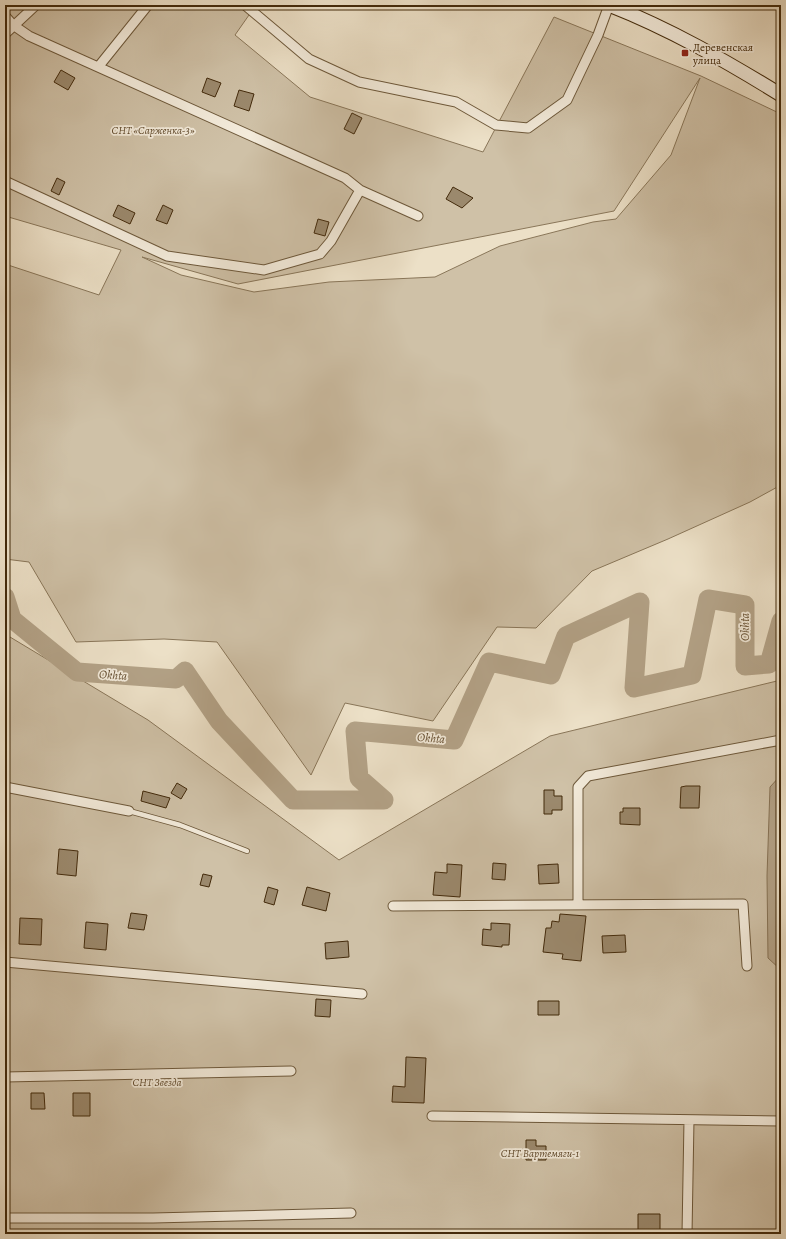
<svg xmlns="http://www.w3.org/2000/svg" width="786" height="1239" viewBox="0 0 786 1239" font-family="Alegreya,serif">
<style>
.green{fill:#cfc1a7;stroke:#897659;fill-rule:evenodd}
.water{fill:#b3a287;stroke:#867255}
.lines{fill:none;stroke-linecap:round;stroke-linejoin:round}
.river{stroke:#b3a287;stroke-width:19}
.building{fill:#9b896d;stroke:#432a0b}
.service-casing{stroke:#6d583a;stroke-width:6}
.minor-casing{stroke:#6d583a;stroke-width:11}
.secondary-casing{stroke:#432a0b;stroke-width:15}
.service{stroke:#f3ebdb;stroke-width:4.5}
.minor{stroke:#f3ebdb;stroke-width:9}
.secondary{stroke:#f3ebdb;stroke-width:13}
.poi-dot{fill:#8f2418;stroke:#f3ebdb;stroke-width:1.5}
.labels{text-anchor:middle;stroke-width:3.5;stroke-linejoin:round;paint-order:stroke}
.poi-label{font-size:11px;fill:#432a0b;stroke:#f3ebdb;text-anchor:start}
.park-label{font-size:11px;font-style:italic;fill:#5f482a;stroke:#f3ebdb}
.water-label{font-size:12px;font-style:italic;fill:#654e30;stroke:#f3ebdb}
</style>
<rect width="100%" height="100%" fill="#ece0c7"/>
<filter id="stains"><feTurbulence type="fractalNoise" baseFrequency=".005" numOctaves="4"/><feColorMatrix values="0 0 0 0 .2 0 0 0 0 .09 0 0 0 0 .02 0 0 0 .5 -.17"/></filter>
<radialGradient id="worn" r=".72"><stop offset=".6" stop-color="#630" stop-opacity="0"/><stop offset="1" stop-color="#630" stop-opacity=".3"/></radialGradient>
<path class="green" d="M5 5H256L235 35 310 97 483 152 554 17 701 76 781 114V485L750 502 668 539 592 571 536 628 497 627 433 721 345 703 311 775 217 642 164 639 76 642 29 562 5 559V264L99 295 121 250 5 216ZM700 78 671 155 616 219 593 222 500 246 435 277 329 282 254 292 181 275 142 257 238 284 614 211Z
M5 634 148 720 339 860 550 736 781 680V1234H5Z"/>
<path class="water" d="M781 775V970L768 958 767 876 770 787Z"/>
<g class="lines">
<path class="river" d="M5 597 12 619 77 672 176 679 185 671 219 721 293 800H384L359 778 355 731 454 740 489 662 551 675 566 636 640 602 634 688 692 675 708 599 745 605V666L769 664 781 621"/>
</g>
<path class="building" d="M61 70 75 78 68 90 54 82Z
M207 78 221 83 215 97 202 92Z
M239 90 254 94 249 111 234 106Z
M352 113 362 118 354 134 344 129Z
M57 178 65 182 59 195 51 191Z
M453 187 473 198 462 208 446 199Z
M118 205 135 213 130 224 113 216Z
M163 205 173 210 167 224 156 220Z
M318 219 329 222 325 236 314 233Z
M177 783 187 789 181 799 171 793Z
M686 786H700L699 808H680L681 787Z
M544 790H554V796H562V810H552V814H544Z
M143 791 170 798 166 808 141 801Z
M623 808H640V825L620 824V812H623Z
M59 849 78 851 76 876 57 874Z
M493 863 506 864 505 880 492 879Z
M447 864 462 865 460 897 433 895 435 872 447 873Z
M558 864 559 883 539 884 538 865Z
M203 874 212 876 209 887 200 885Z
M268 887 278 890 274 905 264 902Z
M307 887 330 893 326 911 302 905Z
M131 913 147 915 144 930 128 928Z
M560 914 586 916 581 961 562 959 563 954 543 952 546 928H551L552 921 559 922Z
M20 918 42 919 41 945 19 944Z
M86 922 108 924 106 950 84 948Z
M491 923 510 924 509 945H502V947L482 945 483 929 491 930Z
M625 935 626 952 603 953 602 936Z
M348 941 349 957 326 959 325 943Z
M316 999 331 1000 330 1017 315 1016Z
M538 1001H559V1015H538Z
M406 1057 426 1058 424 1103 392 1102 393 1086 405 1087Z
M31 1093H44L45 1109H31Z
M73 1093H90V1116H73Z
M526 1140H536V1146H546V1160H526Z
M638 1214H660V1234H638Z"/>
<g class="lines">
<defs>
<path id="service" d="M129 811 180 825 247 851"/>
<path id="minor" d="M245 5 309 59 359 82 456 102 496 125 528 128 567 100 598 35 609 5
M622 10 640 5
M5 16 13 25 29 36 345 178 360 190 418 216
M5 34 36 5
M99 66 148 5
M5 181 167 256 264 270 320 254 331 241 360 190
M5 787 129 811
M578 903V787L588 776 781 740
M393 906 743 904 747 966
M5 962 362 994
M5 1077 291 1071
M432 1116 781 1121
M5 1218H153L351 1213
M687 1234 689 1120"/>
<path id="secondary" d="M609 5C670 29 726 61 781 95"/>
</defs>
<use href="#service" class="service-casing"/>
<use href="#minor" class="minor-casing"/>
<use href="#secondary" class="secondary-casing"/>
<use href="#service" class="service"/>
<use href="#minor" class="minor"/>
<use href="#secondary" class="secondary"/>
</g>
<rect class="poi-dot" x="681" y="49" width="8" height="8" rx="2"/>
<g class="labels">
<g class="poi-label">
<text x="693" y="51">Деревенская<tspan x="693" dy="13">улица</tspan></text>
</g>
<g class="park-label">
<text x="153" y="134">СНТ «Сарженка-3»</text>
<text x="157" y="1086">СНТ Звезда</text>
<text x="540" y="1157">СНТ Вартемяги-1</text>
</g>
<g class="water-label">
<text transform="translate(745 627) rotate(-90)" y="4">Okhta</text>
<text transform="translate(113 675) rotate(4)" y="4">Okhta</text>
<text transform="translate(431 738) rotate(5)" y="4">Okhta</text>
</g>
</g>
<rect width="786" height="1239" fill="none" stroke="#ece0c7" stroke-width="20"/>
<rect x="6" y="6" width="774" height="1227" fill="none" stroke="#432a0b" stroke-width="2"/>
<rect x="10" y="10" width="766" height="1219" fill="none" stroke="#432a0b"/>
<rect width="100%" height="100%" filter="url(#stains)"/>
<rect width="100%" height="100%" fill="url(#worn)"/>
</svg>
